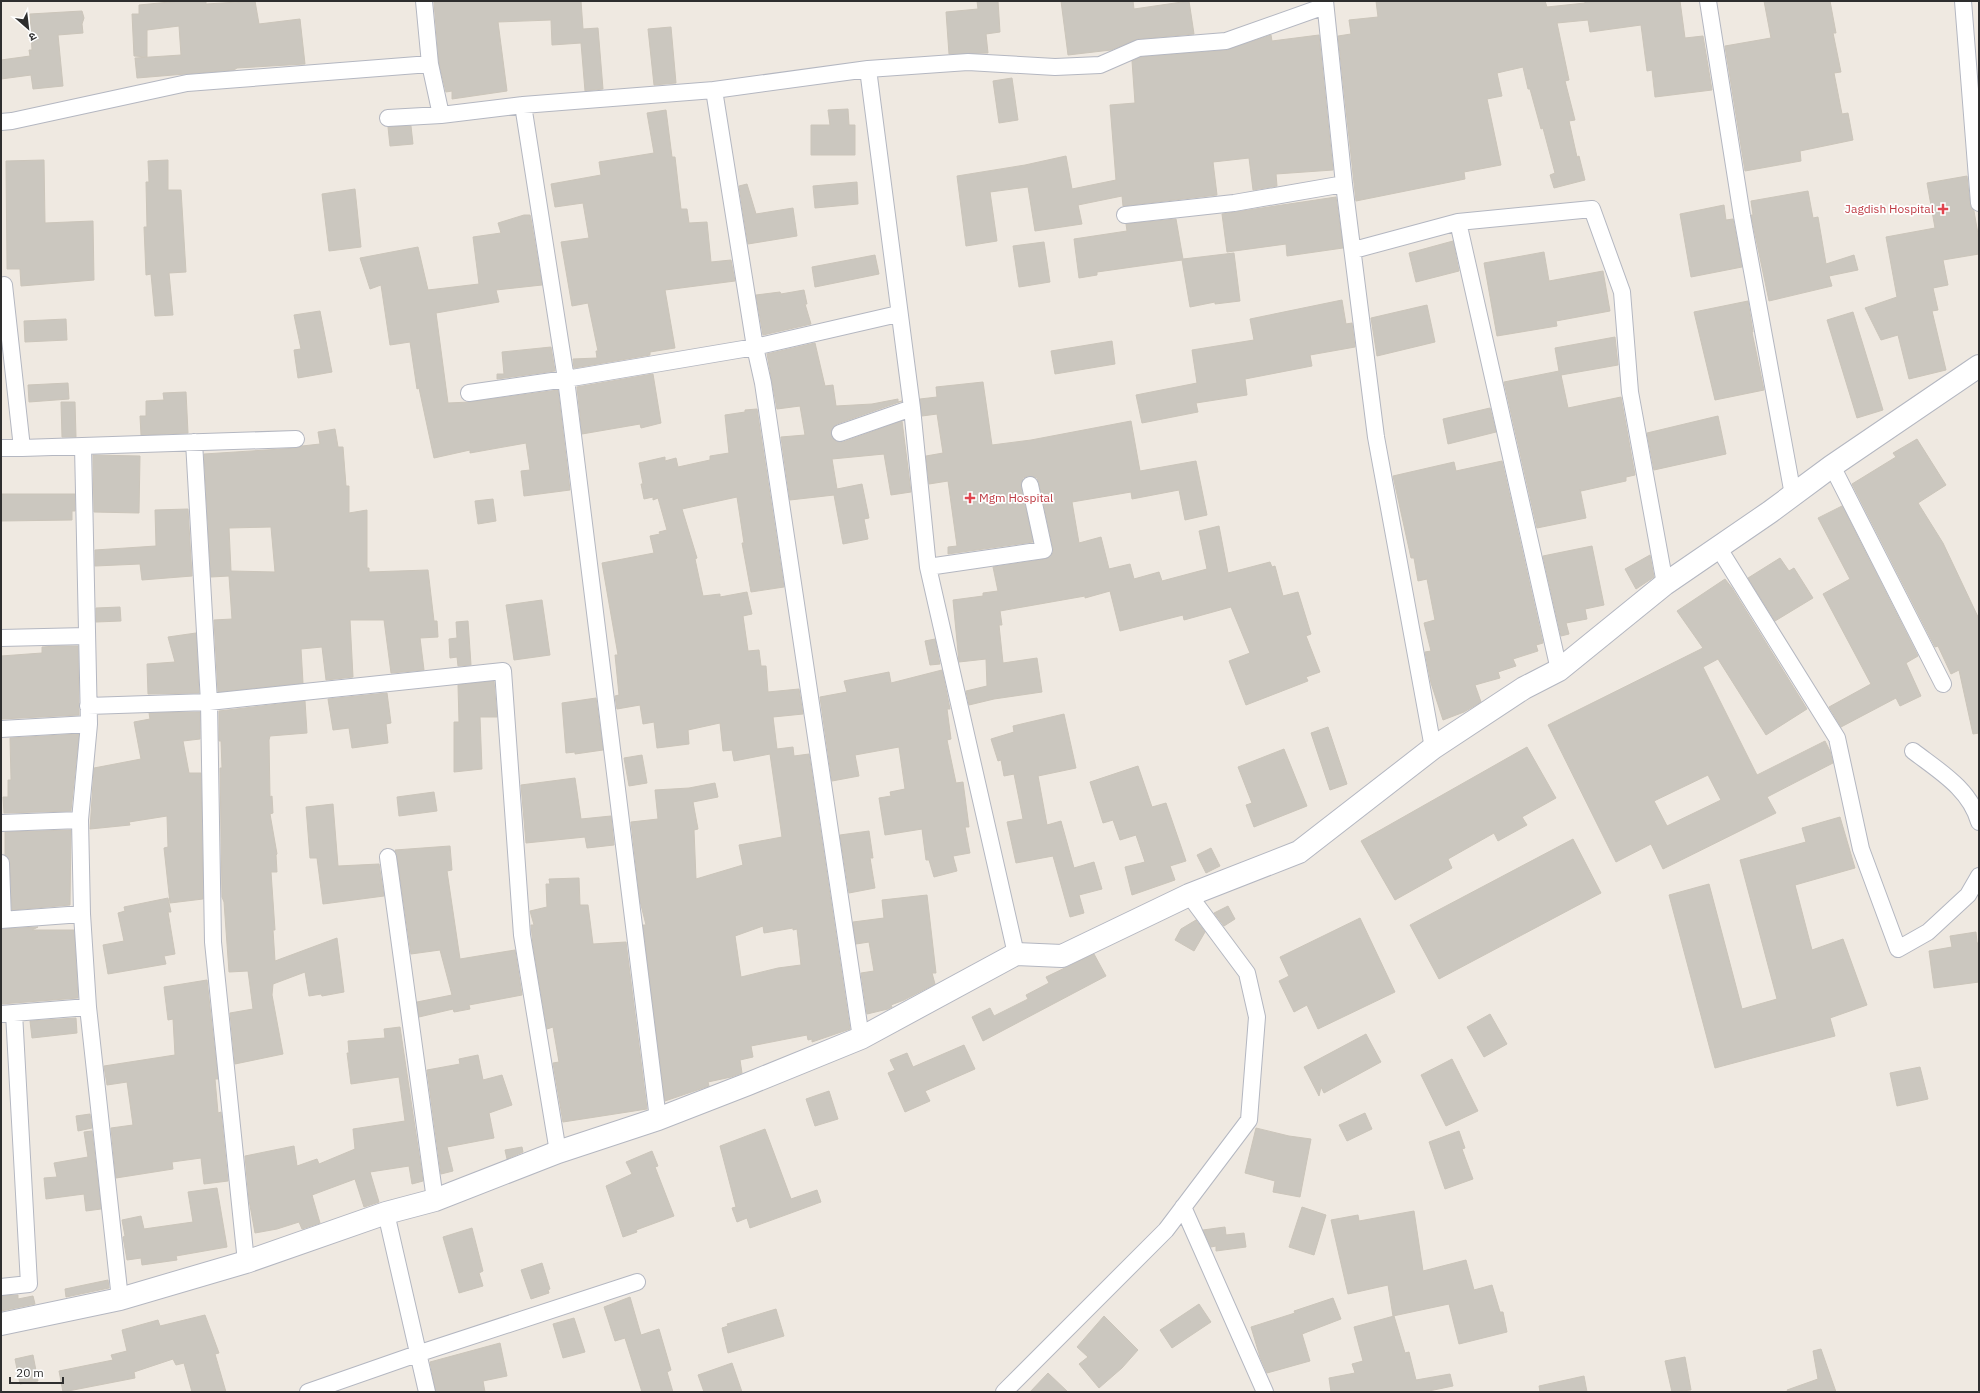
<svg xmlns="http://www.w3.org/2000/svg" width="1980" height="1393" viewBox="0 0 1980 1393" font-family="'IBM Plex Sans','Noto Sans Devanagari',sans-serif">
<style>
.building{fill:#cbc7bf;stroke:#cbc5ba;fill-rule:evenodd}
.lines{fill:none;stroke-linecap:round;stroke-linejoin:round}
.street-casing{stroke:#b4b7c1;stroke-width:18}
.secondary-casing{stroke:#b4b7c1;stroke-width:24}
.street{stroke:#fff;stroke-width:16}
.secondary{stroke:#fff;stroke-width:22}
.health-dot{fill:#e0444e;stroke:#fff;stroke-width:1.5}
.labels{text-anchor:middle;stroke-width:3.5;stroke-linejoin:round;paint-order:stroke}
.health-label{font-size:12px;fill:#be3a42;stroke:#fff;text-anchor:end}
</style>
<rect width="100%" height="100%" fill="#efe9e1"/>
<path class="building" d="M180 1H206V4L255 1 259 24 300 19 305 64 237 68 234 70 137 78 135 58 181 55 179 26 147 30V57L134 56 132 14H139V5Z
M450 1H581L583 29 598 28 603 89 585 91 581 43 552 45 551 20 498 22 507 91 452 99V91L446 92 439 63 434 2Z
M977 1H998L1000 32 986 34 988 53 949 54 946 12 978 9Z
M1061 1H1133L1134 9 1189 1 1194 34 1138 39 1111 50 1068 55Z
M1376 1H1545L1547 7 1585 3V1H1680L1685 38 1703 36 1712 90 1655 97 1652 70 1647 71 1641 25 1590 32 1588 20 1557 23 1569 80 1565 81 1575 120 1569 121 1577 157 1579 156 1585 180 1554 188 1550 175 1555 173 1543 128 1541 129 1530 89H1528L1523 67 1497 73 1502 96 1487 99 1501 165 1464 172 1465 179 1356 201 1338 36 1351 34 1349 20 1378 17Z
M1764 1H1830L1836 33H1833L1841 72 1834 73 1842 114 1848 113 1853 140 1800 151 1801 161 1745 171 1725 46 1771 38Z
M82 11 84 18 82 24 83 33 58 35 63 86 33 89 31 75 1 79V60L30 56 29 50H32L30 14Z
M671 27 676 83 654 85 648 29Z
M1271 35 1272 41 1319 35 1333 170 1276 174 1277 186 1253 190 1249 158 1213 162 1217 195 1123 206 1122 196 1078 205 1082 224 1035 231 1028 187 990 192 997 241 966 246 957 176 1025 165 1066 156 1072 189 1116 180 1110 105 1135 103 1132 61 1141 57 1227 50Z
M1012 78 1018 120 999 123 993 81Z
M848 109 849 125H855V155H811V125H830L828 110Z
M666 110 672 157H675L681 209H687L689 223 707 222 711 262 731 260 735 281 665 290 675 348 650 352V355L574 368 573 359 597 358 596 351H598L588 303 572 306 561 242 589 238 583 203 555 207 551 184 601 175 599 162 654 153 647 113Z
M411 126 413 144 390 146 388 127Z
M44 160 45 223 93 221 94 280 21 286 20 269H7L6 161Z
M168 160V190H181L186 272 169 273 173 315 155 316 151 274 146 275 144 227H147L146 182H149L148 161Z
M1967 176 1970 204 1974 211 1979 240V254L1943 260 1948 285 1933 288 1938 310 1932 311 1946 370 1909 379 1898 335 1881 340 1865 308 1897 297 1886 237 1935 228 1927 183Z
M857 182 858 204 815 208 813 186Z
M747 184 756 214 793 208 797 236 748 244 739 186Z
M355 189 361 247 329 251 322 194Z
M1808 191 1813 218 1818 217 1826 264 1854 255 1858 270 1829 276 1832 286 1769 301 1751 215H1753L1751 201Z
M1336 197 1343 248 1287 256 1286 244 1227 252 1222 214Z
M1724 205 1726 220 1733 219 1742 267 1691 277 1680 214Z
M524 215H530L531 219 542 285 496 290 499 302 436 313 448 403 470 402 558 390 570 490 524 496 521 471 530 470 526 443 470 453V450L434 458 419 388 417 389 410 342 390 345 381 285 370 289 360 258 418 247 428 290 479 284 473 237 501 233 498 223Z
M1176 219 1183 259 1234 253 1240 301 1215 304V302L1190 307 1182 260 1097 272V275L1079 278 1074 239 1127 231 1126 224Z
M1453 241 1459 271 1416 282 1409 253Z
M1044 242 1050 282 1019 287 1013 246Z
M1544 252 1549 281 1603 271 1610 311 1556 321 1557 326 1497 336 1484 263Z
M875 255 879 274 815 287 812 267Z
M804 290 807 304H805L811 324 763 335 756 295 780 292 781 294Z
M1342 300 1346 324 1352 323 1355 347 1310 355 1312 366 1245 379 1247 395 1196 403 1198 412 1142 423 1136 395 1197 383 1192 350 1254 340 1250 319Z
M1748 301 1753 332H1752L1764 390 1715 400 1694 312Z
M1427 305 1435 342 1377 356 1371 318Z
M320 311 332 372 298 378 294 350 301 349 294 315Z
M1853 312 1883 410 1857 418 1827 320Z
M66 319 67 340 25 342 24 321Z
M1615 337 1618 365 1561 375 1568 408 1621 397 1635 475 1626 477V481L1581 491 1580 489 1586 518 1537 528 1504 382 1559 371 1555 348Z
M1112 341 1115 364 1055 374 1051 351Z
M815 343 825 386 833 385 836 406 872 404 898 399V402L902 401 837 424 831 431 834 440 843 442 902 421 911 492 891 495 884 454 832 459 837 489 862 484 869 518 864 519 868 539 843 544 834 495 790 500 781 437 805 435 800 406 777 409 767 354Z
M551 347 555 371 497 379V374H504L502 352Z
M653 374 661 423 641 428 640 424 582 434 577 387Z
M983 382 992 445 1031 440 1131 421 1140 471 1196 461 1207 515 1185 520 1179 490 1132 499 1131 492 1072 502 1079 543 1101 537 1109 569 1130 564 1134 579 1159 572 1162 581 1207 569 1199 531 1219 526 1228 573 1270 562 1272 567 1275 566 1283 596 1298 592 1311 634 1306 636 1320 672 1306 677 1308 681 1246 705 1229 661 1250 653 1231 607 1184 620 1183 615 1120 631 1110 591 1085 598V596L1000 611 1002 625H999L1003 663 1037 658 1042 692 994 699 969 705 966 691 987 686 986 659 959 662 953 600 983 596V593L998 591 993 567 1046 559 1053 553V548L1039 483 1037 478 1028 476 1023 478 1021 487 1033 542 948 554V547L957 546 948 481 929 484 926 456 943 453 937 414 922 416 920 399 937 397 936 387Z
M68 383 69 399 29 402 28 385Z
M186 392 188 433 141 435 140 416H146V401L164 400 163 393Z
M61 402H75L76 437H62Z
M1490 408 1496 432 1448 444 1443 419Z
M757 409 784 587 751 592 742 543H744L737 497 682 509 697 558 695 559 703 596 720 594V597L747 592 752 614 743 616 748 651 759 650 761 666H766L768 692 799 689 803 714 773 717 777 749 793 747 794 756 809 754 850 1029 812 1042V1039L808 1040 807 1035 751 1046 753 1057 740 1060 742 1073 731 1077 708 1082 709 1086 665 1101 643 925H646L640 901 631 822 658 819 655 790 689 788 715 783 718 797 693 802 698 829 694 830 696 879 743 865 739 845 782 837 770 754 734 761 732 750 723 751 720 723 688 730 689 744 657 748 654 722 643 724 640 705 617 709 615 696 619 695 615 655H618L602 563 654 553 650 536 660 534 659 532 667 530 658 498 653 500V497L644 499 641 484H643L639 463 665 457V461L676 458 678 467 710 460V456L729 453 725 415 745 412V410ZM763 926 764 933 793 928V930L797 929 801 965 778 968 741 977 735 936Z
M1718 416 1726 454 1654 470 1647 433Z
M335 429 338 447H343L346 486H349V513L367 510V568H369V572L428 570 434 621H437L438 637 420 638 424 670 391 673 384 620H350L353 677 326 680 322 647 301 649 303 683 218 692 214 620 232 619 229 576 211 577 204 454 297 448 302 446 320 444 318 432ZM271 527 275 572 231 571 229 528Z
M1917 439 1946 485 1918 503 1943 543 1979 619V733L1973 734 1959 670 1951 674 1938 646 1935 647 1852 484 1896 457 1893 453Z
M93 455 140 456 139 513 94 512Z
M1502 461 1543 643 1536 645 1538 651 1513 659 1516 666 1498 672 1500 678 1475 685 1481 702 1464 712 1443 720 1431 683 1425 652 1431 651 1424 623 1435 620 1427 579 1418 581 1414 558H1411L1393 476 1454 462 1456 471Z
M1 494H75V511H72V520L1 521Z
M493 499 496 521 478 524 475 501Z
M1842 506 1918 656 1906 663 1921 696 1900 706 1896 698 1841 727 1829 707 1871 684 1823 594 1850 579 1818 518Z
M188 509 192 576 142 580 140 564 95 566V550L156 546 155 510Z
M1592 546 1604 605 1585 609 1587 619 1566 623 1569 634 1561 636 1543 556Z
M1650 555 1654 577 1636 589 1625 569Z
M1780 558 1789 571 1794 568 1813 598 1775 621 1748 578Z
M1725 579 1732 588 1807 709 1766 735 1718 659 1703 667 1757 775 1825 741 1830 751 1833 763 1767 797 1776 813 1663 869 1651 844 1616 862 1548 725 1703 648 1677 611ZM1708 775 1721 800 1667 826 1654 801Z
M542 600 550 655 514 660 506 605Z
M120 607 121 621 96 622V608Z
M468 621 471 665 458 666 457 657 450 658 449 639 457 638 456 622Z
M196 633 199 693 148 694 147 664 175 662 168 637Z
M935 639 940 664 930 665 925 641Z
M56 646H78L79 715 1 719V656L42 653V647Z
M942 670 950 709H947L951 739 947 740 956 783 963 782 969 827H965L970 853 953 856 957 871 934 877 929 860H926L922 829 885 835 879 798 891 796 890 792 905 789 899 747 855 755 859 776 832 781 820 697 847 692 844 681 889 672 891 683Z
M494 681 497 717H480L482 769 454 772V722H459L458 685Z
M387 693 391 723 386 724 388 743 352 748 349 728 333 730 328 699Z
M596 698 603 750 575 754V752L566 753 562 703Z
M305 701 307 733 270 736 269 740 270 797 272 796 273 813 270 814 277 854 276 855 277 872H271L275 930H273L275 961 337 938 344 992 322 996 321 994 309 996 305 972 273 984 272 995 283 1054 235 1064 230 1013 253 1009 248 971 229 972 224 902 222 897 220 768H222L221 741H219V711Z
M200 712V739L183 741 189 773H201L203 899 170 903 164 848 168 847 167 816 129 822 130 825 90 829 94 768 141 759 134 722 150 719 149 713Z
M1064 714 1076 768 1038 776 1047 825 1061 821 1074 868 1094 862 1102 889 1079 895 1084 913 1070 917 1053 856 1016 863 1007 822 1023 819 1014 774 1004 776 1001 760 998 761 991 739 1014 732 1013 726Z
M1328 727 1347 784 1330 790 1311 733Z
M79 734 71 811 4 813 3 797H8V780H11L10 738Z
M1527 747 1556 798 1522 817 1527 825 1498 841 1494 833 1448 859 1452 868 1395 900 1361 841Z
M1284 749 1307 806 1254 827 1246 805 1252 803 1238 767Z
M642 755 647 783 629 786 624 758Z
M1138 766 1152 807 1166 803 1186 861 1170 866 1175 880 1132 895 1125 867 1145 862 1136 835 1120 840 1113 820 1103 823 1090 782Z
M575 778 581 819 611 816 614 845 587 848 585 837 526 843 521 785Z
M434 792 437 811 399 816 397 797Z
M333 804 338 866 379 864 384 896 323 904 317 858H310L306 807Z
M1840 817 1855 868 1795 885 1812 950 1843 939 1867 1005 1830 1018 1835 1036 1715 1068 1669 895 1709 884 1742 1009 1777 999 1740 860 1806 842 1802 828Z
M71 830 70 905 12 910 10 863 5 855V832Z
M869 831 873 858H870L875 888 849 893 840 835Z
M1573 839 1601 893 1439 979 1410 925Z
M450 846 452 870 447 871 460 959 515 950 522 995 469 1005 470 1009 454 1012 453 1009 419 1017 417 1002 452 995 440 950 411 954 397 856 395 850Z
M1211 848 1220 866 1206 873 1197 855Z
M579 878 580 905H588L593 944 626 942 647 1109 563 1122 553 1063 559 1062 553 1027 547 1029 533 945 531 925H534L530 911 547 907 546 884H550L549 879Z
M927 895 936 973H932L935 984 904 1000 891 1005 892 1007 888 1009 867 1014 861 973 874 971 869 942 856 944 853 922 884 918 882 900Z
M168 898 171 912H168L175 954 164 956 166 964 108 974 103 945 124 941 118 913 125 911 124 907Z
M1228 906 1235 919 1224 926 1214 913Z
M1360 918 1395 992 1318 1029 1307 1005 1294 1012 1279 981 1289 976 1280 957Z
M1196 920 1205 932 1194 951 1175 940 1181 929Z
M38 927 32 930H74L78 998 1 1004V929Z
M1976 932 1977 943H1979V982L1934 988 1929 951 1952 947 1950 936Z
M1094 954 1106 976 983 1041 972 1017 990 1008 994 1016 1028 999 1026 995 1049 983 1046 977Z
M207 980 218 1079H215L218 1113 221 1112 228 1181 204 1184 201 1158 172 1162 173 1169 116 1178 111 1128 133 1125 127 1082 107 1085 104 1066 175 1055 173 1019 168 1020 164 987Z
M1490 1014 1507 1044 1484 1057 1467 1027Z
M76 1018 77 1033 32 1038 30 1021Z
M400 1027 423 1181 412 1184 409 1166 370 1172 379 1202 364 1207 355 1179 312 1195 320 1223 302 1229 299 1222 277 1229 255 1233 249 1200 245 1156 294 1146 297 1166 317 1159 319 1164 355 1149 353 1129 405 1121 399 1077 351 1084 347 1053H349L348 1041 385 1038 384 1029Z
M1366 1034 1381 1062 1324 1093 1321 1087 1319 1096 1304 1067Z
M964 1045 975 1069 925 1091 930 1101 905 1112 888 1073 895 1070 890 1060 907 1053 913 1067Z
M478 1055 483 1080 502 1075 512 1105 489 1113 494 1138 447 1147 453 1171 441 1174 427 1070 460 1064 459 1059Z
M1452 1059 1478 1111 1446 1126 1421 1075Z
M1920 1067 1928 1099 1897 1106 1890 1073Z
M829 1091 838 1119 815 1126 806 1099Z
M1365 1113 1372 1129 1347 1141 1339 1125Z
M90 1114 92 1128 78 1131 76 1116Z
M1256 1128 1289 1136 1311 1139 1300 1197 1273 1192 1275 1181 1245 1173Z
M765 1129 791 1199 817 1190 821 1202 750 1228 747 1218 737 1222 732 1208 736 1207 720 1146Z
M92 1131 101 1209 86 1211 84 1194 46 1199 44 1178 57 1177 54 1163 88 1157 84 1132Z
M1459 1131 1465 1148 1462 1149 1473 1179 1445 1189 1429 1142Z
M522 1147 523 1152 507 1159 505 1150Z
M652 1151 658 1166 655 1167 674 1216 636 1230 637 1232 623 1237 606 1186 632 1174 626 1162Z
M217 1188 227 1247 176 1256 177 1260 142 1265 141 1258 127 1260 123 1237 125 1236 122 1220 141 1216 144 1229 193 1222 188 1192Z
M1302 1207 1326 1215 1314 1255 1289 1247Z
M1414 1211 1423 1271 1466 1260 1474 1290 1492 1285 1500 1312H1503L1507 1332 1459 1344 1449 1304 1393 1316 1388 1285 1348 1294 1331 1220 1358 1215 1359 1221Z
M1225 1227 1226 1235 1244 1233 1246 1247 1216 1251V1246L1211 1247 1203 1230Z
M472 1228 483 1271 479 1273 483 1286 459 1293 443 1237Z
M542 1263 550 1289 548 1290 549 1293 531 1299 521 1270Z
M108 1280 109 1288 66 1297 65 1289Z
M18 1295V1299L33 1296 35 1304 1 1311V1296Z
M630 1297 641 1335 659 1329 671 1370 667 1372 673 1392H642L625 1338 615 1341 604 1307Z
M1333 1298 1341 1319 1302 1334 1310 1361 1267 1373 1260 1357 1251 1327 1295 1313 1294 1311Z
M1199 1304 1211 1322 1172 1348 1160 1330Z
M776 1309 784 1336 728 1353 722 1328 728 1326 727 1324Z
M205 1315 219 1353 215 1354 226 1392H192L184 1363 176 1365 173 1359 134 1372 135 1378 63 1392 59 1371 113 1360 111 1355 127 1351 122 1330 158 1320 160 1326Z
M1104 1316 1138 1350 1122 1368 1099 1388 1079 1364 1088 1357 1077 1347Z
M1394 1316 1405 1353 1409 1352 1416 1380 1450 1374 1453 1386 1424 1392H1331L1329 1378 1355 1373 1352 1364 1363 1361 1354 1327Z
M574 1318 585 1352 563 1358 553 1324Z
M500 1343 507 1376 483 1381 485 1392H436L430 1362Z
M1821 1349 1836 1392H1788L1787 1390 1818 1379 1813 1351Z
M33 1355 38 1381 20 1384 15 1359Z
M1685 1357 1691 1390 1672 1392 1665 1361Z
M732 1363 742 1392H704L698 1375Z
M1048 1373 1068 1392H1030Z
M1584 1376 1587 1392H1540L1539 1386Z"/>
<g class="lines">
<defs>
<path id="street" d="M424 1 430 64 441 115
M1325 1 1344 184 1376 437 1433 748
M1708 1 1742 216 1793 495
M1963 1 1979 203
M868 69 968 62 1055 67 1100 65 1139 48 1226 41 1325 6
M714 90 755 347 763 383 861 1038
M523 105 566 379 658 1119
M388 118 441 115 523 105 714 90 868 69 912 408 928 567 1016 954
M1 122 12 121 187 83 430 64
M1125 215 1234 203 1344 184
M1458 222 1559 670
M1354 250 1458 222 1592 209 1622 292 1630 392 1665 584
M1 286 4 285 22 448 296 439
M469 393 566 379 755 347 898 314
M840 433 912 408
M194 442 209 702 213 942 246 1262
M83 446 89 724 80 820 82 914 88 1007 120 1299
M1 448H22
M1832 466 1943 684
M1718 547 1837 738 1861 849 1898 949 1928 932 1968 895 1979 876
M928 567 1044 550 1030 485
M1 638 87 636
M88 706 209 702 503 671 522 935 558 1152
M1 729 89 724
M1913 751C1939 771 1970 789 1979 822
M1 823 80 820
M388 857 435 1200
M1 863 3 920
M1 920 82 914
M1 1014 88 1007
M1183 1207 1265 1392
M386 1213 427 1392
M1 1287 29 1284 14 1013
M308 1392 417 1354 637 1282
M1004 1392 1166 1230 1249 1120 1257 1017 1247 973 1189 895"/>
<path id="secondary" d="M1 1324 120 1299 246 1262 386 1213 435 1200 558 1152 658 1119 748 1084 861 1038 1016 954 1062 956 1189 895 1299 852 1433 748 1524 688 1559 670 1665 584 1770 512 1832 466 1979 366"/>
</defs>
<use href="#street" class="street-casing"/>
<use href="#secondary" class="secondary-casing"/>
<use href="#street" class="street"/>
<use href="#secondary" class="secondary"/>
</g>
<g class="health-dot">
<path d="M1941 203h4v4h4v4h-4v4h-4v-4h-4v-4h4z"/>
<path d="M968 492h4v4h4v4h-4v4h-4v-4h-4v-4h4z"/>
</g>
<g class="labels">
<g class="health-label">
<text x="1934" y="213">Jagdish Hospital</text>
<text x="979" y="502" text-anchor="start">Mgm Hospital</text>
</g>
</g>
<rect width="1980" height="1393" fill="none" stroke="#2e2e2e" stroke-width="4"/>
<g transform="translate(28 28) rotate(152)" stroke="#ffffff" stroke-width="3" paint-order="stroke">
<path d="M0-3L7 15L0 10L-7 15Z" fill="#2e2e2e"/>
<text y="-6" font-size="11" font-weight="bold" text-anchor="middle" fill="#2e2e2e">उ</text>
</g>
<path d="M10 1377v6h53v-6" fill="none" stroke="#2e2e2e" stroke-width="2"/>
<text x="16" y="1377" font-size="12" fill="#2e2e2e" stroke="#ffffff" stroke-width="3" paint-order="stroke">20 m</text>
</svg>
